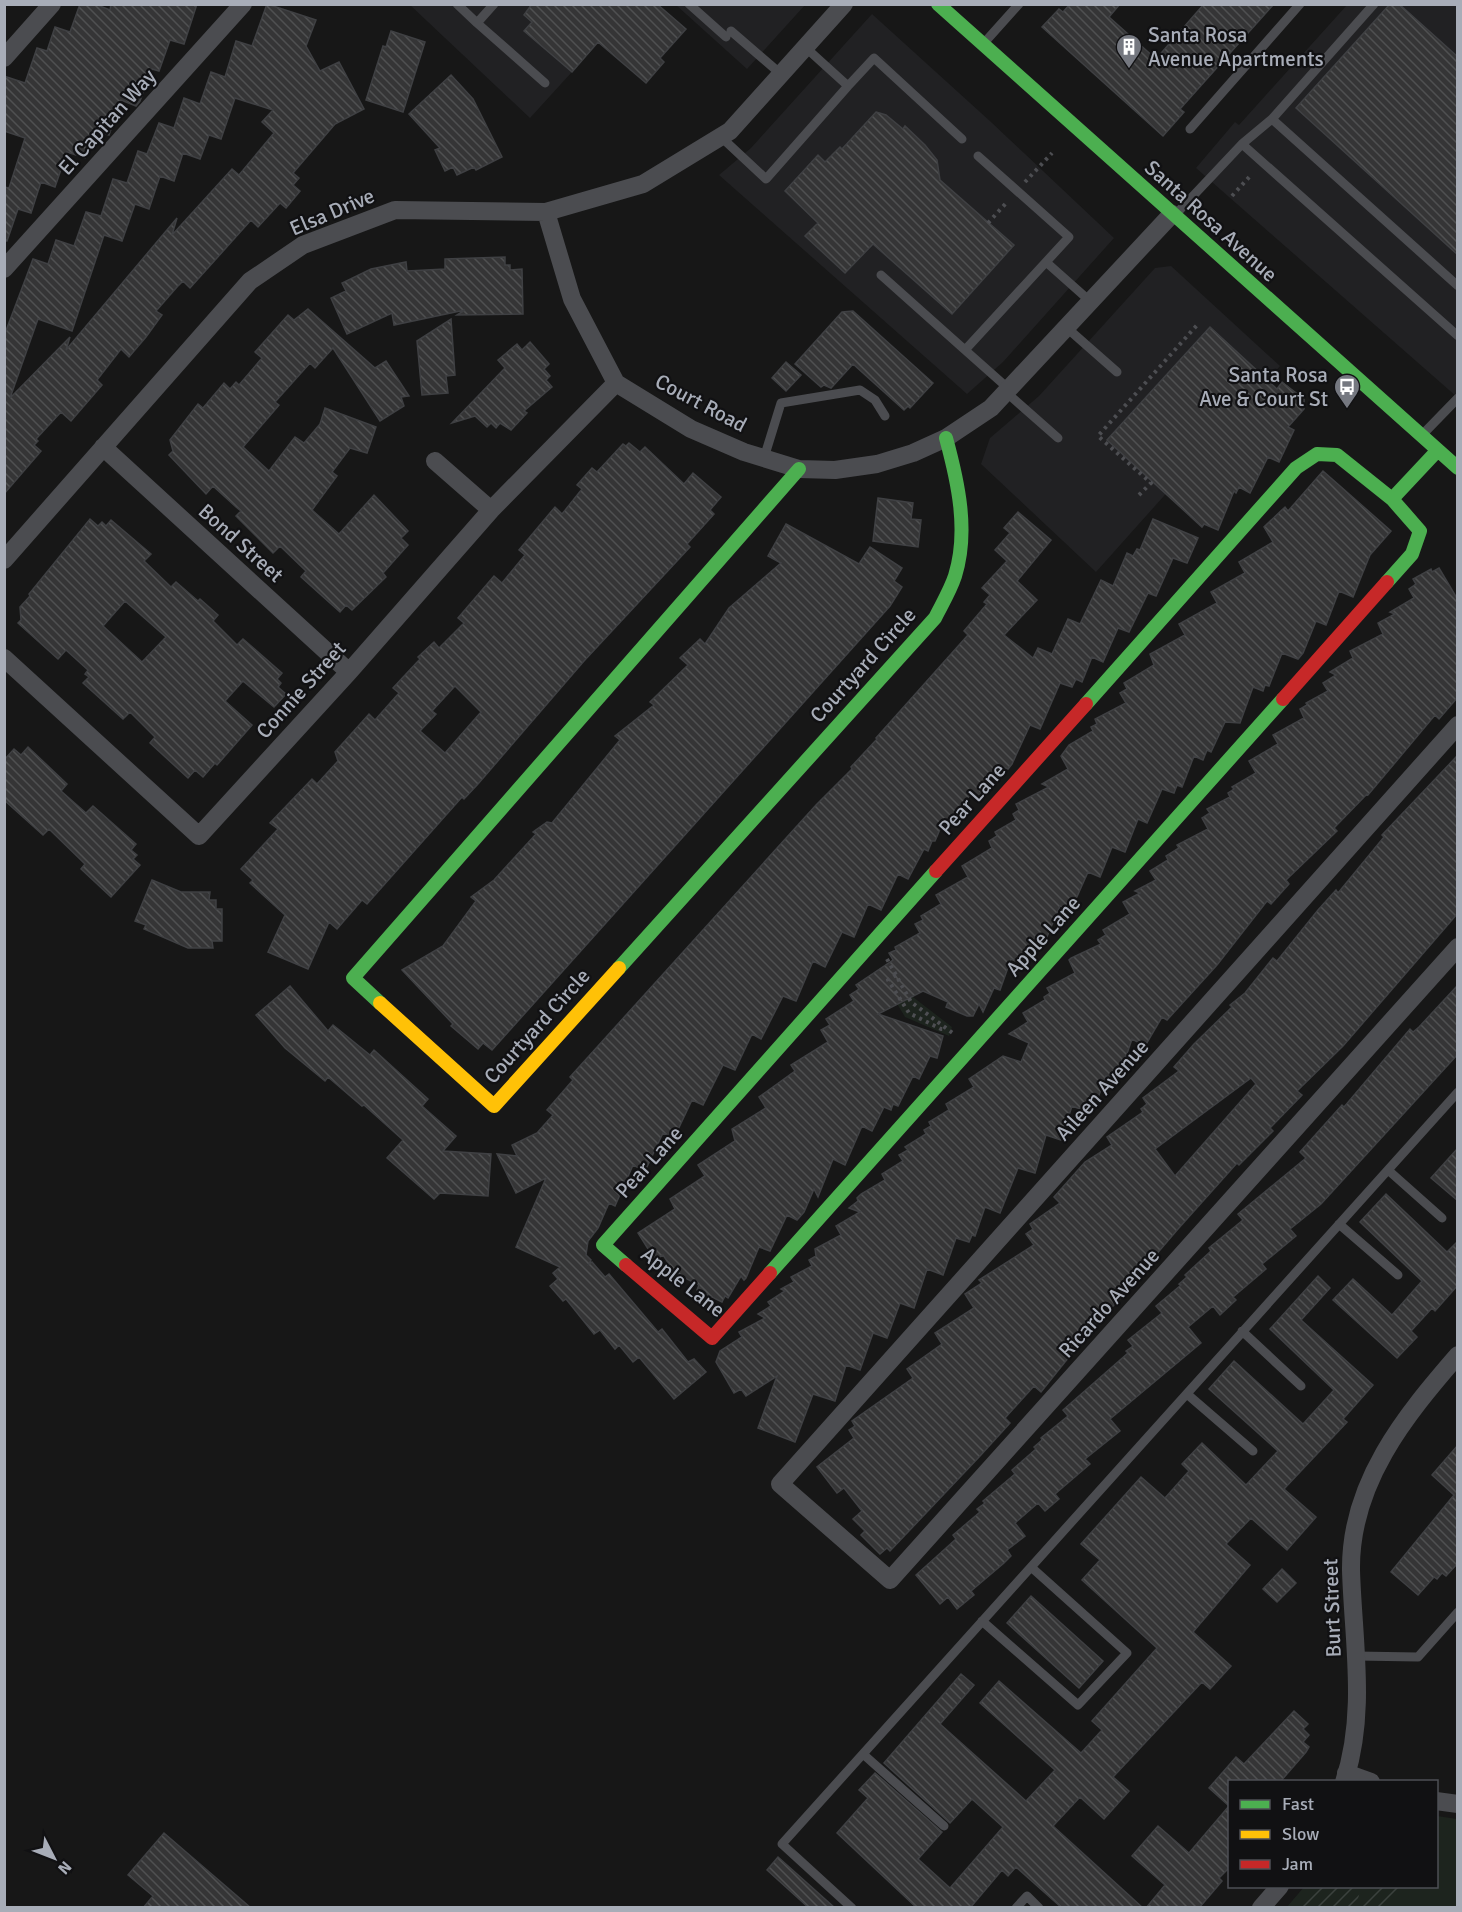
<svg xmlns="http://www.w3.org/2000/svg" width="1462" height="1912" viewBox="0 0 1462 1912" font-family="Signika,sans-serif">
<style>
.built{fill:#212123}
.green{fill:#1d241e}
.garden{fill:url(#garden-furrows)}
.building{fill:url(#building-back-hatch);stroke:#3f4043;stroke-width:1.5;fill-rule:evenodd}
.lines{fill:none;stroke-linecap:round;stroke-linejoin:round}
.path{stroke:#4d4e52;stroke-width:4;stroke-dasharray:3 4.5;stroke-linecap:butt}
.lane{stroke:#4b4c50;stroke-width:9}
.street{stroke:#4b4c50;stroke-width:18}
.fast{stroke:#4caf50;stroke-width:14}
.slow{stroke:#ffc107;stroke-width:14}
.jam{stroke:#c62828;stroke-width:14}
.labels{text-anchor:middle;stroke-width:4.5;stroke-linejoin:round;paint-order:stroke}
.poi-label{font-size:21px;fill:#a8adb8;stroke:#111113;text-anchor:start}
.street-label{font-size:21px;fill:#a8adb8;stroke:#111113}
</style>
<defs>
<pattern id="garden-furrows" width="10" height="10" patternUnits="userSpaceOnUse" patternTransform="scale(1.5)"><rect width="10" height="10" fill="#1d241e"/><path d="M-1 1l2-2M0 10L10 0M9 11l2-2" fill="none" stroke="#3b413d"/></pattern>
<pattern id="building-back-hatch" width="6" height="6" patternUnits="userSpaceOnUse" patternTransform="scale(1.5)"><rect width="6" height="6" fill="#353536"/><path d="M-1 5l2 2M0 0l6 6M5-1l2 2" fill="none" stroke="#4f5051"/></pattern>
</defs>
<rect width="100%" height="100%" fill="#171717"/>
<path class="built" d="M410 5H633L530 118Z
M676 5H805L747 69Z
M1347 5H1457V397L1196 168 1235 122 1239 125Z
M872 14 991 122 1114 238 1003 362 967 394 719 175 751 148Z
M1171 266 1280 366 1096 572 981 464 990 438 1039 396 1155 268Z"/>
<path class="green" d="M897 970 913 997 952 1027 949 1036 905 1017 882 979Z
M1437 1816 1457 1819V1907L1286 1908 1304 1887 1436 1886Z"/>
<path class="garden" d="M1376 1886H1409V1887L1395 1895 1385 1907H1361L1365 1893H1371Z
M1315 1887H1361L1356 1907H1296Z"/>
<path class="building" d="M80 4H95L110 10 111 4H197L184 44 170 40 159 71 152 69 140 101 136 106 121 100 109 135 94 130 85 158 67 152 55 187 41 182 31 213 18 209 7 241H4V187L9 188 25 138 4 131V76L25 83 37 48 47 51 55 27 70 32Z
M267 4 316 20 306 46 320 71 339 62 364 109 335 124 293 173 299 178 293 185 300 191 286 208 280 203 258 227 251 220 190 288 183 281 177 287 156 311 162 315 146 337 129 357 121 349 97 380 102 385 71 421 61 412 36 439 38 441 34 445 41 451 4 494V336L33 259 48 264 56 240 74 246 86 212 101 216 113 179 127 183 138 151 147 154 159 123 174 128 184 98 200 104 211 72 225 77 236 41 252 46ZM235 98 273 110 262 122 274 133 239 175 232 169 172 235 177 218 66 350 70 337 10 398 38 319 72 331 104 235 122 241 135 204 149 209 160 176 174 181 183 153 200 159 209 135 221 139Z
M532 4H657L686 29 660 58 664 62 646 83 598 42 572 72 524 31 532 22 524 15Z
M1070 4H1120L1109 17 1156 59 1204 4H1274L1180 109 1184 112 1163 136 1042 27 1059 9 1063 12Z
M1390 4H1399L1458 57V255L1296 108Z
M391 31 425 42 403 112 366 100 383 46 386 47Z
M451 75 473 99 502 157 476 170 474 167 457 175 453 167 445 171 435 150 440 148 409 114Z
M876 112 886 115 903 129 905 126 925 145 937 160 940 180 1014 245 952 314 873 244 845 273 805 236 818 223 785 191 818 155 825 162 840 147 842 149Z
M505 257V265H510V270L522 269 523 314 457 315 465 310 394 325 392 313 347 334 331 298 346 291 342 283 371 269 406 262 407 271 445 269V259Z
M308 309 375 368 386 361 409 396 401 397 404 406 380 421 333 348 315 368 310 363 275 402 279 405 243 447 269 471 295 437 304 443 320 424 325 408 376 427 367 453 350 448 332 472 337 476 312 510 339 534 374 495 408 531 401 538 408 545 383 573 386 577 352 610 346 605 340 612 301 577 306 571 280 546 273 553 236 516 241 511 236 507 213 486 206 494 169 455 173 451 170 440 198 404 203 408 224 383 230 389 236 382 239 385 262 358 255 352 288 315 294 320Z
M853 311 933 383 910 408 908 406 904 410 853 364 831 388 824 385 821 387 795 364 842 312Z
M451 319 455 375 446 376 448 393 422 395 417 341Z
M1210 327 1277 389 1282 382 1304 399V409L1288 427 1294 430 1279 462 1268 457 1250 493 1239 487 1236 493 1234 491 1218 530 1204 524 1202 527 1107 440Z
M530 342 549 364 544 369 550 376 546 380 552 387 524 411 527 413 511 430 500 423 496 428 491 423 487 427 475 416 452 423 505 368 498 360 517 344 522 350Z
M786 362 801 375 786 391 772 378Z
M629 443 640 452 645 447 684 484 693 473 721 497 710 510 714 514 687 544 690 547 584 661 478 784 464 799 462 797 367 904 362 900 337 929 329 922 308 969 268 952 285 915 250 883 253 880 241 869 278 829 270 823 312 779 317 784 338 761 335 752 369 714 375 720 399 693 393 688 420 659 418 657 434 642 439 648 464 623 458 618 494 576 502 583 525 555 519 550 555 507 562 514 582 489 577 485 592 468 597 472 623 444 626 446ZM455 686 481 712 445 753 420 731 436 714 432 711Z
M1323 471 1391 531 1370 555 1353 597 1339 591 1326 625 1316 621 1303 653 1298 659 1282 653 1269 686 1265 685 1263 691 1253 687 1240 723 1225 722 1211 752 1207 750 1203 760 1194 756 1182 787 1177 785 1174 793 1162 789 1147 823 1138 819 1125 852 1112 847 1100 877 1088 872 1071 910 1060 906 1046 939 1036 935 1022 964 1011 959 1000 990 994 988 983 1012 979 1004 973 1016H967L946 1007 948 1002 923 991 878 1014 943 1036 937 1058 930 1056 919 1079 913 1076 898 1106 893 1104 891 1110 884 1107 872 1131 862 1126 845 1165 833 1159 818 1197 814 1189 804 1212 797 1220 787 1215 770 1251 759 1247 746 1278 744 1280 741 1276 728 1298 725 1296 722 1302 697 1290 699 1285 675 1273 663 1255 655 1260 638 1233 675 1209 670 1199 705 1176 698 1165 735 1141 732 1129 766 1108 759 1097 795 1071 791 1065 828 1042 821 1030 830 1025 826 1019 854 1001 850 995 859 989 856 985 893 960 889 953 896 950 895 947 920 933 915 924 923 920 921 916 941 904 936 895 968 877 962 866 992 848 989 841 997 836 995 832 1016 820 1013 814 1019 810 1016 804 1049 787 1042 784 1068 769 1061 756 1069 745 1093 731 1091 727 1097 724 1095 719 1126 703 1120 693 1127 689 1124 683 1154 665 1150 654 1185 635 1179 624 1217 603 1211 592 1245 573 1239 562 1273 542 1264 527 1285 507 1288 511Z
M878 498 913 503 911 519 921 520 918 547 873 541Z
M1018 512 1051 540 1017 581 1037 600 1004 635 1033 658 1038 648 1052 654 1068 619 1080 624 1101 580 1113 586 1127 553 1133 556 1137 549 1140 550 1153 519 1198 538 1187 563 1173 558 1156 596 1148 593 1129 632 1118 628 1103 662 1092 657 1082 682 1076 679 1072 687 1060 683 1040 729 1030 725 1012 764 1008 769 997 764 979 799 970 794 955 825 944 820 935 841H932L928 851 924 849 908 879 898 874 881 910 868 904 854 937 842 932 825 967 813 961 796 1001 783 996 761 1039 752 1034 735 1070 723 1065 703 1105 692 1100 674 1138 663 1133 645 1171 633 1165 615 1206 609 1203 598 1228 588 1241 586 1255 591 1260 589 1264 592 1262 605 1277 609 1274 658 1332 662 1329 688 1362 694 1359 706 1372 674 1399 639 1357 633 1362 619 1345 615 1349 600 1330 594 1334 566 1299 563 1301 550 1286 558 1279 553 1273 560 1267 516 1247 546 1178 516 1193 497 1154 517 1156 512 1145 537 1133 553 1115 547 1110 573 1080 570 1077 816 805 852 769 851 767 877 739 876 738 968 635 964 631 987 604 984 602 990 595 982 588 1007 561 995 550 1010 533 1004 528Z
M90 519 98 526 102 522 106 526 111 520 151 554 144 561 171 587 176 582 198 601 200 599 218 615 213 621 237 645 243 639 282 673 277 679 281 683 278 687 286 694 274 707 243 681 225 701 252 725 217 765 215 763 203 777 195 770 188 778 150 743 155 737 130 712 123 719 83 683 89 677 85 674 88 670 66 650 58 659 18 623 21 620 20 607 30 596 29 594ZM125 601 166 637 142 662 103 626Z
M786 524 859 564 870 547 902 568 894 581 902 587 890 606 492 1050 483 1043 478 1049 451 1026 453 1024 402 970 443 946 476 901 471 897 494 880 536 834 533 832 547 822 552 823 620 740 615 736 654 705 650 702 688 665 680 658 700 639 705 644 729 608 781 563 768 556Z
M1439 568 1458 600V697L1439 719 1435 715 1368 795 1367 794 1334 828 1337 831 1286 880 1289 884 1271 904 1267 901 1217 965 1167 1020 1162 1017 1145 1046 1132 1039 1121 1071 1114 1069 1111 1078 1106 1076 1095 1106 1088 1103 1086 1111 1072 1106 1061 1140 1046 1135 1035 1173 1018 1168 1000 1213 985 1207 975 1236 972 1235 969 1242 956 1238 943 1275 927 1269 914 1308 900 1303 887 1338 873 1333 860 1370 846 1365 835 1401 813 1394 795 1442 758 1428 777 1376 746 1396 741 1389 734 1393 716 1362 720 1351 742 1337 739 1332 765 1318 758 1314 771 1306 768 1302 785 1291 781 1289 794 1282 791 1277 812 1266 809 1260 816 1256 815 1249 841 1235 836 1226 860 1212 849 1208 858 1201 857 1198 861 1194 885 1180 882 1174 903 1161 899 1155 908 1150 905 1147 926 1134 924 1130 931 1126 929 1122 949 1110 946 1104 974 1087 969 1079 1003 1056 1021 1062 1029 1043 1009 1034 1028 1022 1023 1013 1045 1000 1044 997 1050 993 1047 988 1075 973 1069 960 1071 958 1101 944 1098 940 1106 935 1103 930 1130 914 1123 902 1140 893 1135 891 1156 880 1150 871 1168 860 1166 856 1179 848 1177 845 1208 829 1202 818 1210 813 1207 809 1230 797 1228 793 1234 789 1232 787 1256 773 1249 761 1278 744 1273 735 1304 718 1300 709 1307 705 1306 703 1328 691 1323 683 1336 675 1330 672 1353 658 1350 651 1383 634 1378 623 1395 614 1390 612 1414 598 1409 589 1416 584 1413 579 1431 569 1432 572Z
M28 747 67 784 61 791 86 813 93 806 136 844 131 850 137 855 133 859 140 865 111 897 81 869 85 864 49 829 43 835 4 800V760L14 749 21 755Z
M1458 755V913L1343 1046 1297 1091 1302 1095 1270 1128 1273 1131 1239 1165 1237 1163 1178 1229 1148 1264 1151 1266 1075 1346 1077 1347 1041 1392 1034 1386 1005 1418 1010 1423 980 1456 890 1551 887 1548 880 1554 861 1535 865 1531 853 1519 862 1511 844 1488 837 1493 817 1467 854 1438 849 1430 855 1426 852 1421 913 1378 907 1369 942 1344 935 1333 974 1308 965 1294 982 1283 979 1280 1034 1245 1026 1234 1033 1229 1030 1224 1060 1203 1054 1197 1085 1162 1112 1145 1107 1137 1143 1112 1141 1109 1147 1104 1143 1098 1179 1071 1174 1067 1194 1044 1232 1007 1230 1005 1245 993 1273 958 1277 961 1318 910 1336 890 1338 893 1384 837 1382 835ZM1251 1078 1256 1084 1175 1176 1155 1149Z
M152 880 181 892H210L209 900H216V909H222V941H212L213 948H188L144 929 146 925 135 921Z
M1458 985V1054L1321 1204 1290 1229 1296 1236 1262 1264 1266 1269 1233 1297 1236 1300 1220 1315 1213 1306 1188 1327 1201 1343 1110 1419 1120 1431 1085 1459 1090 1464 1055 1494 1059 1499 1045 1511 1038 1503 1015 1523 1025 1536 1007 1550 1011 1556 1004 1563 971 1591 974 1595 957 1609 948 1597 940 1604 916 1575 956 1539 953 1535 980 1512 977 1509 985 1503 983 1501 1015 1474 1012 1470 1036 1449 1034 1447 1042 1440 1041 1438 1068 1416 1063 1410 1128 1353 1126 1351 1133 1346 1128 1340 1162 1313 1156 1306 1181 1285 1179 1284 1187 1277 1185 1275 1211 1251 1209 1248 1243 1220 1238 1214 1306 1158 1300 1152 1342 1105 1344 1107 1410 1029 1413 1032 1419 1027Z
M290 986 328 1031 333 1025 370 1055 374 1050 428 1099 422 1106 456 1136 443 1151 491 1154 488 1196 440 1193 434 1199 387 1158 403 1140 364 1105 362 1106 328 1077 325 1081 285 1048 256 1015Z
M1458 1148V1201L1431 1178Z
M1386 1194 1447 1252 1458 1241V1285L1435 1311 1432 1308 1411 1331 1417 1337 1397 1358 1333 1300 1353 1279 1392 1315 1422 1281 1360 1222Z
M1318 1276 1330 1288 1301 1320 1373 1385 1343 1419 1347 1422 1284 1489 1316 1517 1287 1550 1251 1518 1226 1544 1250 1565 1193 1632 1231 1666 1210 1689 1202 1682 1113 1777 1129 1791 1104 1819 1080 1797 1053 1826 1143 1908H1062L1016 1867 1008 1876 1002 1870 970 1908H917L837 1833 868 1798 859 1790 875 1773 942 1832 918 1859 950 1888 1003 1827 972 1799 950 1823 884 1763 961 1674 974 1685 940 1724 1026 1801 1055 1770 980 1703 999 1681 1081 1753 1102 1730 1092 1721 1157 1648 1082 1580 1100 1560 1081 1544 1141 1477 1165 1498 1189 1471 1182 1464 1202 1443 1246 1485 1278 1451 1209 1389 1234 1361 1303 1424 1334 1390 1270 1329Z
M1458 1445V1563L1446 1576 1442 1573 1437 1579 1434 1577 1418 1595 1391 1572 1454 1495 1432 1475Z
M1282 1569 1296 1583 1277 1602 1263 1589Z
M1031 1596 1103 1661 1079 1688 1007 1623Z
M1294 1711 1308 1724 1303 1729 1309 1735 1303 1742 1309 1747 1306 1752 1280 1782H1230V1867L1219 1878 1222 1881 1199 1908H1146L1165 1885 1132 1856 1158 1826 1189 1853 1229 1806 1209 1788 1236 1757 1244 1764Z
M164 1833 251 1908H143L153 1896 128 1875Z
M778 1857 835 1908H809L767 1870Z"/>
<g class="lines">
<path class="path" d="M1025 182 1052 153
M1232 196 1251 175
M988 223 1008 201
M1139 495 1151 483 1098 436 1198 324
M887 959 911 1002 954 1034
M896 975 888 980 909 1013 941 1029H946"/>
<path class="lane" d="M457 4 477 23 494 4
M689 4 726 37
M477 23 545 83
M731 31 782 75
M984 43 1019 4
M805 47 848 86 874 58 962 139
M1272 119 1458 286
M1190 129 1300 4
M721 137 766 179 848 86
M1242 144 1272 119 1374 4
M978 156 1069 237 1046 262 1091 302
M1176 214 1242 144 1458 336
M881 275 965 350 1046 262
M1067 328 1117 372
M965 350 1010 390
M1007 393 1058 438
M1422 435 1458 398
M764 458 781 403 860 390 875 400 885 416
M1388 1170 1442 1218
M1339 1224 1398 1275
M1242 1331 1301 1386
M1187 1394 1253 1451
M982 1621 1078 1705 1127 1653 1031 1567
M1356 1656 1418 1657 1458 1612
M863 1754 944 1826
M852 1908 782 1844 1458 1092
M1016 1908 1027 1896 1039 1908"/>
<path class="street" d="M4 58 52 4
M546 212 572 299 616 383 691 429 744 452 799 469 835 470 877 464 913 453 946 438 991 408 1172 214
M4 269 243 4
M103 447 349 672
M435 461 491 510
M4 560 250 281 303 245 395 210 546 212 643 184 730 131 844 4
M4 658 199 836 349 672 491 510 616 383
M1458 725 780 1484 890 1580 1458 947
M1346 1773 1371 1782
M1344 1782C1367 1713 1353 1640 1351 1570 1350 1483 1405 1416 1458 1355
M1436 1801 1458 1804
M1261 1908 1280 1886"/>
<path class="fast" d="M938 4 1458 468
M1387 582 1412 554 1420 531 1392 499 1437 451
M1086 704 1296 468 1317 454 1337 455 1392 499
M619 968 935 618C942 604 950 591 955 576 969 531 958 482 946 438
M380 1003 353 978 799 469
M626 1265 603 1245 936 871
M770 1273 1283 699"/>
<path class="slow" d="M380 1003 494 1106 619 968"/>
<path class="jam" d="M1283 699 1387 582
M936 871 1086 704
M626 1265 712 1338 770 1273"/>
</g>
<defs>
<symbol id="building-pin" viewBox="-11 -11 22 30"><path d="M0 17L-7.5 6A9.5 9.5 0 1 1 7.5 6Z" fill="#757880" stroke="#111113"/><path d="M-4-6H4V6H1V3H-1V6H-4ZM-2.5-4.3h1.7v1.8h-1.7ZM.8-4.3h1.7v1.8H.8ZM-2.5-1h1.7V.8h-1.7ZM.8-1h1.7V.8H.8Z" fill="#fff"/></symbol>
<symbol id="bus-pin" viewBox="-11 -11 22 30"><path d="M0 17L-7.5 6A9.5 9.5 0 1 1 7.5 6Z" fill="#757880" stroke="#111113"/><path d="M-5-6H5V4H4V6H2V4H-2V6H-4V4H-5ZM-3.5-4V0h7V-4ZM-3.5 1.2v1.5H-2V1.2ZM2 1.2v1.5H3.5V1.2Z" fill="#fff"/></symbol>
</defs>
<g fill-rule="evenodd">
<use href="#building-pin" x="1114" y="32" width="30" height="40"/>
<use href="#bus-pin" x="1332" y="372" width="30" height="40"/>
</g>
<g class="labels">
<g class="poi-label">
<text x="1148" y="42">Santa Rosa<tspan x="1148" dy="24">Avenue Apartments</tspan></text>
<text x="1328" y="382" text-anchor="end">Santa Rosa<tspan x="1328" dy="24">Ave &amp; Court St</tspan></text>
</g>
<g class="street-label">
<text transform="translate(107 122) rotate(-48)" y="7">El Capitan Way</text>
<text transform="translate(332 212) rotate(-23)" y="7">Elsa Drive</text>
<text transform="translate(1211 221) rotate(42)" y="7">Santa Rosa Avenue</text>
<text transform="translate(701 403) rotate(28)" y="7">Court Road</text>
<text transform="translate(241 543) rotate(42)" y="7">Bond Street</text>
<text transform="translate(863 665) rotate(-48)" y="7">Courtyard Circle</text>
<text transform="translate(301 690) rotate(-48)" y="7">Connie Street</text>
<text transform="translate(972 799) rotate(-48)" y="7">Pear Lane</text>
<text transform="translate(1043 936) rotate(-48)" y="7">Apple Lane</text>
<text transform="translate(537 1026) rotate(-48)" y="7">Courtyard Circle</text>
<text transform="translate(1102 1090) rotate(-48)" y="7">Aileen Avenue</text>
<text transform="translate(649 1162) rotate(-48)" y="7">Pear Lane</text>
<text transform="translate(683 1282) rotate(38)" y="7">Apple Lane</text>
<text transform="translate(1109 1303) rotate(-48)" y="7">Ricardo Avenue</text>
<text transform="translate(1332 1608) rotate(-92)" y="7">Burt Street</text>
</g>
</g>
<rect width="1462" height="1912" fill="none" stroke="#a8adb8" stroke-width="12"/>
<rect x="1228" y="1780" width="210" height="108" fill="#111113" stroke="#4d4f55" stroke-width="1.5"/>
<rect x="1240" y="1800" width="30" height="9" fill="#4caf50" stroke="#4d4f55" stroke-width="1.5"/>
<text x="1282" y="1810" font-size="18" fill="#a8adb8">Fast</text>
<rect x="1240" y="1830" width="30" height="9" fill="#ffc107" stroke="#4d4f55" stroke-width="1.5"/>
<text x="1282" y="1840" font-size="18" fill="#a8adb8">Slow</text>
<rect x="1240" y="1860" width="30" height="9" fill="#c62828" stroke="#4d4f55" stroke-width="1.5"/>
<text x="1282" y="1870" font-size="18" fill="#a8adb8">Jam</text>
<g transform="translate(54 1858) rotate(132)" stroke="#111113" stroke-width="4.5" paint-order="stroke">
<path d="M0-4.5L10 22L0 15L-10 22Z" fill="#a8adb8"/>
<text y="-9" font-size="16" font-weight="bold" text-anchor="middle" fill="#a8adb8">N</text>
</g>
</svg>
